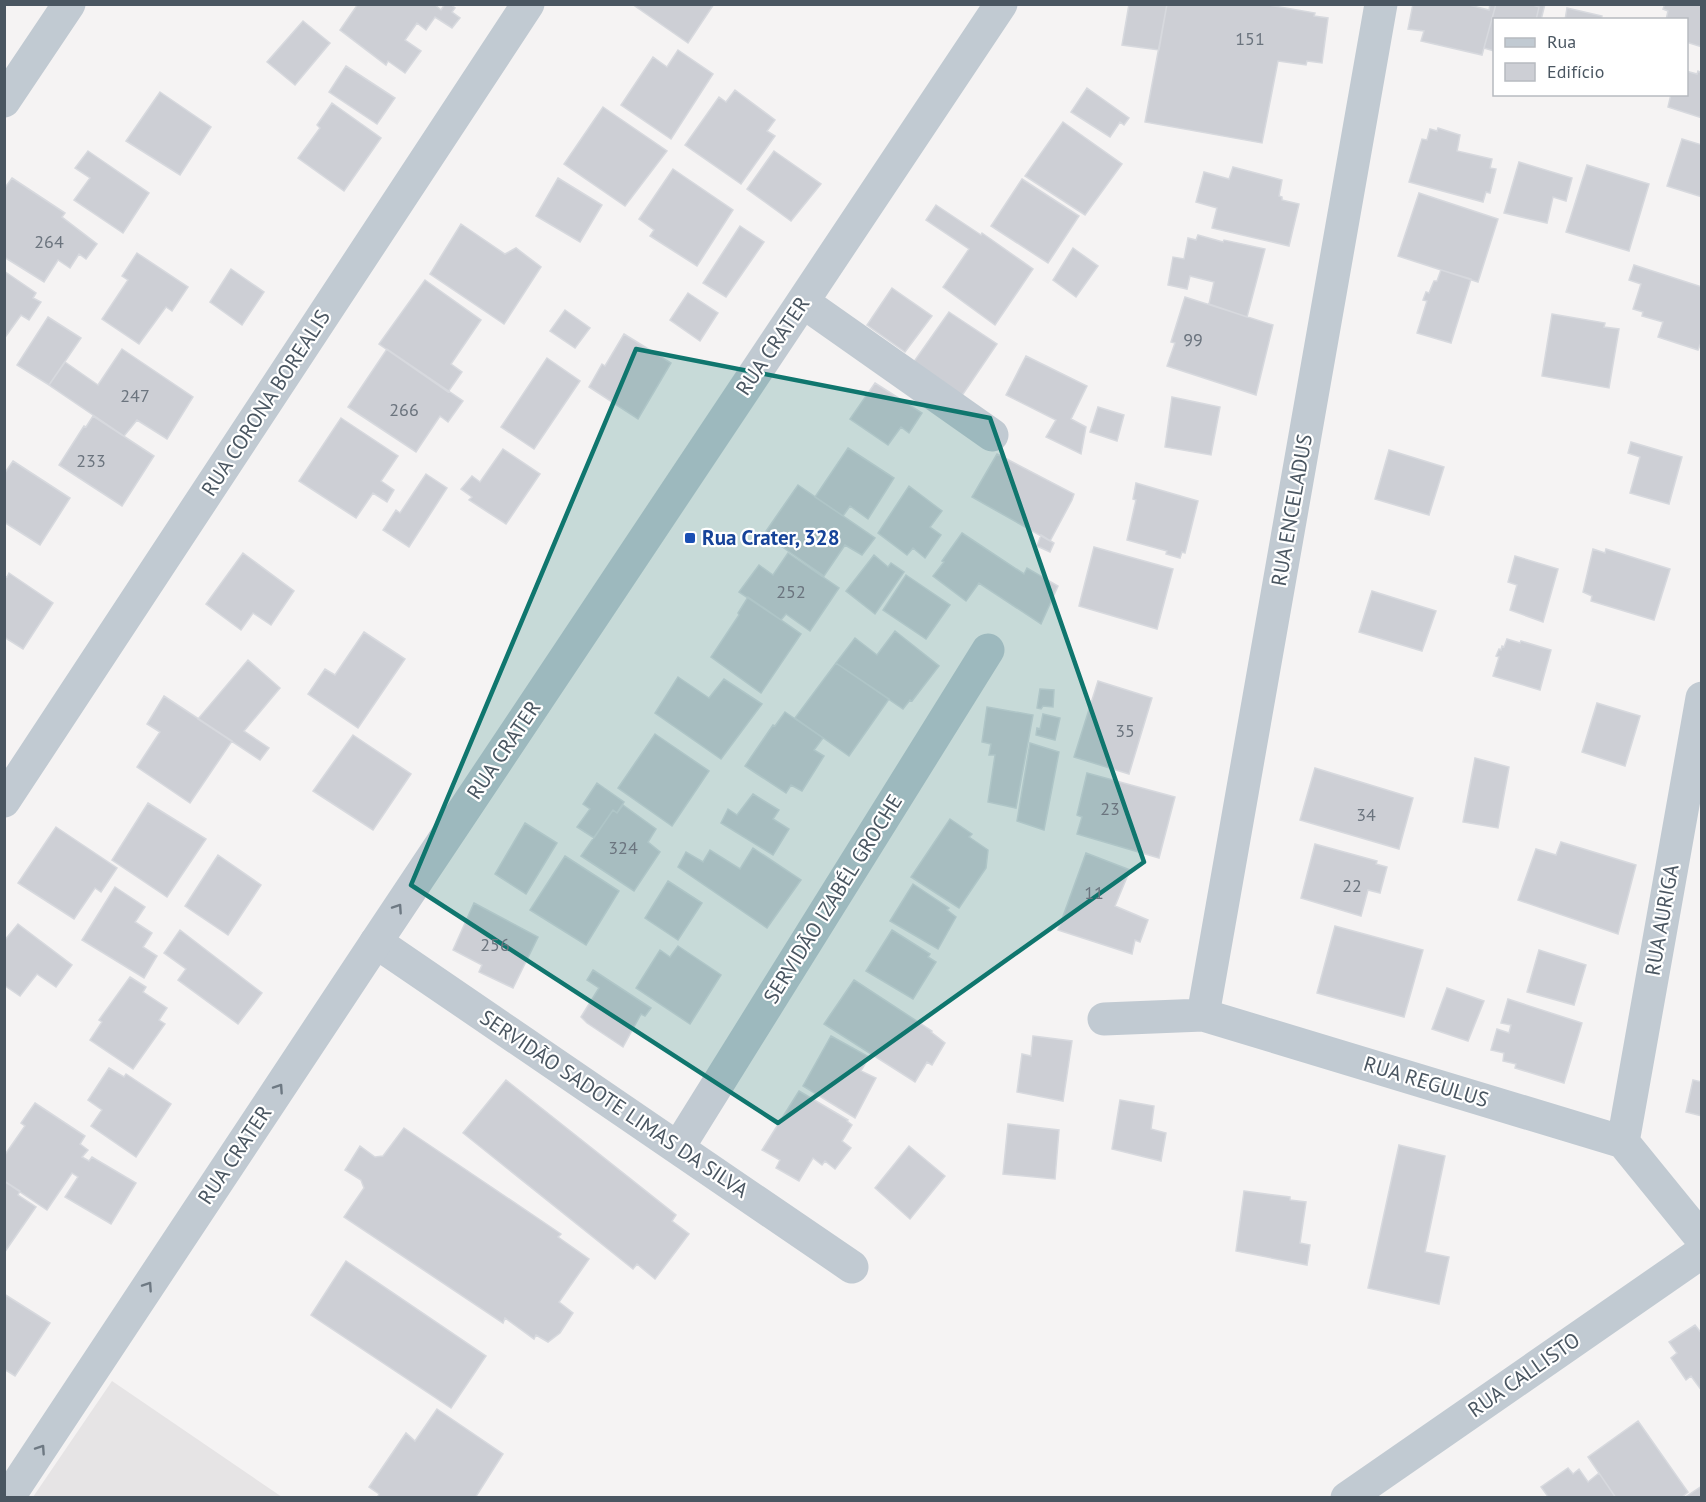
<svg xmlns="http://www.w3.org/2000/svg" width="1706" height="1502" viewBox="0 0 1706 1502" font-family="'PT Sans',sans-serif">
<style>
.education{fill:#e6e4e5}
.building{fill:#cdcfd5;stroke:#d7d9de;stroke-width:1.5}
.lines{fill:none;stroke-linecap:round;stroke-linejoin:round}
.minor{stroke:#c1cad2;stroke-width:33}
.tertiary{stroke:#c1cad2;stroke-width:33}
.oneway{stroke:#6e7983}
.marked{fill:#0f766e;fill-opacity:0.2;stroke:#0f766e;stroke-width:4.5;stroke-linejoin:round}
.transit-dot{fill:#1a4fb4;stroke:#fff;stroke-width:2}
.labels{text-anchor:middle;stroke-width:4.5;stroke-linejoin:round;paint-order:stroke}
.number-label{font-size:18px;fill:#6b747e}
.street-label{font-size:21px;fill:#4a5661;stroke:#fff}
.transit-label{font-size:21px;font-weight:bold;fill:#164399;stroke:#fff;text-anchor:start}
</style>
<rect width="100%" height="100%" fill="#f5f3f3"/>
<path class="education" d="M112 1381 282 1497H283H33Z"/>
<path class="building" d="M358 4H434L441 10 445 4H450L455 8 452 12 460 18 452 28 435 17 426 30 417 23 405 40 421 51 405 73 388 61 386 65 340 30Z
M632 4H714L688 43Z
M1129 4H1167L1159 50 1122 45Z
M1167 4H1263L1315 13 1314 16 1328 18 1322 63 1307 61 1306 65 1278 61 1262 143 1145 122Z
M1413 4H1465L1489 10 1490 4H1496L1482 55 1421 41 1424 31 1408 29Z
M1496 4H1530L1539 7 1536 20H1494V51L1484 48Z
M1530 4H1545L1541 20H1536L1539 7Z
M1665 4H1702V47L1686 42V20H1666L1668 11 1663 9Z
M1567 8 1602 16 1601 20H1565Z
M303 21 330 43 295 85 267 62Z
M678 50 713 74 671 139 621 105 653 57 667 67Z
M346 66 395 98 377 124 329 92Z
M1686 71 1697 74 1698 71 1702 73V118L1668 107 1671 94H1686Z
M1087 88 1129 118 1124 125 1120 122 1110 137 1071 112Z
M735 90 775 120 767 131 775 136 741 184 685 145 719 97 726 102Z
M160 92 211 127 180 175 126 141Z
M332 103 381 138 344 191 298 158 320 128 317 125Z
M603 107 667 151 625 206 564 164Z
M1063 122 1122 164 1085 215 1025 176Z
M1438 128 1460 135 1457 151 1492 159 1490 168 1496 169 1490 193 1486 192 1483 202 1409 182 1422 139 1427 140 1430 129 1437 131Z
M1682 139 1702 145V197L1667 186Z
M88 151 149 193 123 233 74 200 90 178 75 168Z
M774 151 821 184 791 221 747 189Z
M1519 162 1572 178 1566 201 1553 197 1547 223 1504 213Z
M1587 165 1649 184 1629 251 1566 232Z
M1233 167 1282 180 1279 196 1282 197V200L1299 204 1289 246 1212 228 1217 208 1196 202 1204 172 1229 179Z
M673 169 733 210 697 266 650 236 654 230 639 219Z
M12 178 65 213 62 217 97 244 86 259 79 254 70 268 58 260 44 282 4 257V189Z
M558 178 602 205 580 242 536 216Z
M1022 179 1079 216 1048 263 991 226Z
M1419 193 1498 219 1478 282 1398 256Z
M936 205 981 235 982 233 1033 269 995 325 943 287 969 249 926 220Z
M461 224 505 254 516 248 541 267 504 324 430 274Z
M740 226 764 242 726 297 703 283Z
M1198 235 1223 242 1224 240 1265 249 1247 317 1209 304 1214 282 1190 276 1187 289 1168 285 1173 257 1184 259 1188 238 1196 240Z
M1073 248 1098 266 1076 297 1053 280Z
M137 253 188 287 172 311 166 307 139 344 102 319 128 280 122 276Z
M1634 265 1702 287V340L1698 350 1658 337 1663 322 1642 316 1643 312 1633 309 1641 284 1629 280Z
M231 269 264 292 242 325 210 302Z
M1441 270 1471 279 1451 343 1417 333 1427 301 1423 300 1426 292 1429 293 1434 281H1437Z
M4 271 36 293 33 298 41 302 29 320 21 315 4 339Z
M425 280 481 320 451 364 462 372 448 392 379 344Z
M892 288 932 316 905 352 867 325Z
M688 293 718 313 700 341 670 320Z
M1185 297 1273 325 1256 395 1167 366 1175 343 1171 342Z
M565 310 590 328 575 348 550 331Z
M949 312 997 344 961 397 913 363Z
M1552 314 1605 323 1604 327 1619 329 1609 388 1542 376Z
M48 317 81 338 49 385 17 365Z
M624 334 671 363 638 419 589 387 602 364 605 366Z
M122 349 193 397 167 439 137 420 124 436 49 385 65 362 98 385Z
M387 349 463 401 448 422 440 416 416 452 348 407Z
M1026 356 1087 386 1071 419 1086 427 1081 454 1046 437 1056 420 1006 395Z
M547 358 580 381 534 449 501 427Z
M875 383 922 413 909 433 901 427 888 445 850 419Z
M1172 397 1220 407 1211 455 1165 447Z
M1098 407 1124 415 1117 441 1090 432Z
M93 416 154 456 122 506 59 465 84 426 86 427Z
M341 418 398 456 381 481 394 490 387 502 373 493 356 518 299 481Z
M1631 442 1682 457 1669 504 1630 493 1640 457 1628 453Z
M848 448 894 478 868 519 850 506 843 516 815 497Z
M503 449 540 474 506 524 469 500 472 497 461 489 472 476 480 482Z
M1389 450 1444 467 1429 515 1375 499Z
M997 454 1074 494 1072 500 1050 541 972 497Z
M13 461 70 498 40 545 4 522V474Z
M426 474 447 488 409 547 383 530 396 510 400 513Z
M1136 483 1198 501 1185 553 1182 552 1180 558 1166 554 1167 551 1127 540 1136 500 1133 499Z
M798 485 875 538 862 555 845 545 824 576 764 534Z
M909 486 942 511 930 527 941 535 925 558 913 548 907 555 878 533Z
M962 533 1024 574 1027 568 1058 586 1041 624 979 583 966 601 933 576 944 562 942 561Z
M1041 535 1054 543 1050 552 1037 546Z
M1094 547 1173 569 1157 629 1079 606Z
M1593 549 1605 553 1606 549 1670 569 1654 620 1591 601 1592 596 1583 592Z
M243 553 294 591 271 625 253 613 241 630 206 604Z
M788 553 839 588 810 631 786 614 781 620 739 592 759 565 773 575Z
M874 555 888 567 891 563 904 572 875 614 846 591Z
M1515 556 1558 569 1543 622 1510 610 1517 585 1508 582Z
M9 573 53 603 23 649 4 637V576L7 577Z
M906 575 950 605 926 639 883 610Z
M1372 591 1436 611 1422 651 1359 632Z
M748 597 801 634 761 693 711 657 739 615 738 613Z
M895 631 939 666 912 701 910 700 903 709 836 663 855 638 877 655Z
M364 632 405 659 358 728 308 694 325 669 335 675Z
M1507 639 1520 643 1521 641 1551 650 1540 690 1493 676 1499 657 1496 656 1499 649 1501 650 1502 646 1504 647Z
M248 660 280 688 244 731 269 748 260 760 198 719Z
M836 663 889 699 849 756 795 718Z
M678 677 709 698 724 679 762 704 721 759 655 713Z
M1098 681 1152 698 1129 774 1074 757Z
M1040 689 1054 690 1053 707 1043 706 1041 709 1037 708Z
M164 696 232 741 190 803 137 767 160 732 147 724Z
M1597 703 1640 716 1625 766 1582 752Z
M987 707 1033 715 1016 808 988 802 995 755H989L991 744 982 742Z
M785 712 823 738 814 750 824 756 802 791 791 785 786 793 745 766 773 725 775 726Z
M1043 714 1060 718 1055 740 1036 735 1037 728 1040 729Z
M655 734 709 771 672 826 618 788Z
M353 735 411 774 373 830 313 791Z
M1030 743 1059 752 1044 830 1017 821Z
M1475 758 1509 767 1498 828 1463 822Z
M1315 768 1413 798 1399 849 1300 820Z
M1087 773 1175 797 1159 858 1077 834 1082 817 1077 815Z
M597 783 624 802 617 813 613 810 594 838 577 827 590 809 583 804Z
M753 794 779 810 773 819 789 829 773 855 721 823 728 809 737 815Z
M148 803 206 839 167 897 112 860Z
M623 805 656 829 648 842 660 852 634 891 581 856 613 810 617 813Z
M950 819 972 834 969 837 988 850 986 868 959 908 911 877Z
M525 823 557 843 526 894 495 874Z
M56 827 117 868 101 892 95 888 74 919 18 883Z
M1561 842 1636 865 1618 934 1518 900 1536 849 1556 855Z
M1315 844 1377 861 1376 864 1387 867 1380 893 1368 890 1361 916 1301 898Z
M753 848 801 880 767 928 678 867 686 852 703 862 710 850 740 869Z
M1086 853 1130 870 1115 906 1148 920 1140 942 1135 940 1132 954 1058 930Z
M218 855 261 885 228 935 185 906Z
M565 856 619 891 586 945 530 910Z
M668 881 702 903 678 940 645 918Z
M913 884 949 908 947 910 956 917 938 949 890 921Z
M115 887 145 907 135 922 152 933 143 947 157 956 144 978 82 940Z
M474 903 538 937 513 988 479 972 482 965 453 950Z
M18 924 72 965 56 987 37 974 20 996 4 985V941Z
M1335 926 1423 950 1404 1017 1317 993Z
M180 930 262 993 238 1024 178 980 186 969 164 953Z
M892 930 930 954 928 957 936 962 913 999 866 971Z
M678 946 721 975 690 1024 636 988 660 950 670 957Z
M1539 950 1586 965 1574 1005 1527 992Z
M593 970 651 1008 645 1016 641 1014 623 1047 587 1023 581 1017 599 988 587 980Z
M130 977 146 987 143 992 167 1008 159 1020 165 1024 133 1069 90 1040 102 1022 99 1020Z
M854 980 932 1031 931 1032 945 1043 932 1065 927 1062 915 1082 824 1024Z
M1447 988 1484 1001 1468 1041 1432 1029Z
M1508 999 1582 1023 1564 1083 1515 1068 1516 1064 1503 1061 1504 1053 1491 1050 1497 1029 1509 1033 1511 1025 1501 1023Z
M831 1036 869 1057 861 1071 876 1078 855 1118 803 1086Z
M1033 1036 1072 1041 1063 1101 1017 1092 1022 1054 1031 1056Z
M109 1068 124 1077 126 1074 171 1104 136 1157 91 1126 102 1110 88 1100Z
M506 1080 676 1215 672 1221 689 1234 655 1279 637 1264 633 1269 463 1133Z
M1693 1080 1702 1082V1116L1686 1112Z
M799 1091 848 1120 847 1121 852 1125 842 1141 851 1148 835 1169 825 1161 822 1165 813 1158 799 1181 776 1168 780 1160 762 1150Z
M1120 1100 1154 1106 1151 1129 1166 1133 1161 1161 1112 1149Z
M35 1103 85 1136 80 1144 88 1150 82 1157 89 1161 92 1157 136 1183 111 1224 65 1197 78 1177 72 1173 47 1210 4 1181V1156L25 1126 21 1123Z
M1008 1124 1059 1130 1055 1179 1003 1174Z
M404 1128 561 1234 558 1237 589 1259 559 1302 573 1313 560 1333 548 1342 536 1335 534 1339 505 1318 503 1323 344 1217 364 1188 361 1180 345 1170 360 1146 375 1157 383 1156Z
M1399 1145 1445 1156 1425 1252 1449 1257 1439 1304 1368 1288Z
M909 1146 945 1176 910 1219 875 1188Z
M4 1181 20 1191 18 1195 36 1207 4 1253Z
M1244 1191 1290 1197V1200L1306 1202 1300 1243 1310 1245 1307 1265 1236 1251Z
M346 1261 486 1356 451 1408 311 1315Z
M4 1294 50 1323 15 1376 4 1369Z
M1695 1325 1702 1334V1391L1691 1376 1686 1380 1671 1358 1677 1353 1669 1342Z
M437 1409 503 1454 475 1498H377L379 1494 369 1487 406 1433 415 1441Z
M1638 1421 1688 1492 1681 1498H1616L1588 1457Z
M1568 1468 1573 1474 1579 1469 1588 1482 1599 1473 1616 1498H1549L1541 1487Z
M1702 1486V1498H1684Z"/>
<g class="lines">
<path class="minor" d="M4 101 69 4
M803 302 992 435
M4 801 528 4
M376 942 852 1267
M1203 1015 1381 4
M1104 1019 1203 1015 1623 1142 1702 1239
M1623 1142 1702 698
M678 1148 988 650
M1347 1498 1702 1252"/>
<path class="tertiary" d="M8 1498 376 942 1001 4"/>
</g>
<defs><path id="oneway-chevron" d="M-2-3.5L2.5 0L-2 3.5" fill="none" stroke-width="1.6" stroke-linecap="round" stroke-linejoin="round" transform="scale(1.5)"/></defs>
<g class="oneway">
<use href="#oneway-chevron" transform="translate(398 908) rotate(-56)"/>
<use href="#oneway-chevron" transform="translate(279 1088) rotate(-56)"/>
<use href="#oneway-chevron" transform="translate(148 1286) rotate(-56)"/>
<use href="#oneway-chevron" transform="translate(41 1449) rotate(-56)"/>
</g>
<path class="marked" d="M636 349 990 418 1144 862 778 1123 411 885Z"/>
<rect class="transit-dot" x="684" y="532" width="12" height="12" rx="3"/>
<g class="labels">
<g class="number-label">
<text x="1250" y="45">151</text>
<text x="49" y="248">264</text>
<text x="1193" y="346">99</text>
<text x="135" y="402">247</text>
<text x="404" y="416">266</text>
<text x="91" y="467">233</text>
<text x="791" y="598">252</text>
<text x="1125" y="737">35</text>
<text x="1110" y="815">23</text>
<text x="1366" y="821">34</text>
<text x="623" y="854">324</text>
<text x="1352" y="892">22</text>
<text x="1094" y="899">11</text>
<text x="495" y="951">256</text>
</g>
<g class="street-label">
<text transform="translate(773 346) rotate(-56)" y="7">RUA CRATER</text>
<text transform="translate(266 403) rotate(-57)" y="7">RUA CORONA BOREALIS</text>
<text transform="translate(1292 510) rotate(-80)" y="7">RUA ENCELADUS</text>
<text transform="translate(504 750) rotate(-56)" y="7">RUA CRATER</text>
<text transform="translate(833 899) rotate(-58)" y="7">SERVIDÃO IZABÉL GROCHE</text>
<text transform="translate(1662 920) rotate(-80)" y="7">RUA AURIGA</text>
<text transform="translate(1426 1082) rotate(17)" y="7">RUA REGULUS</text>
<text transform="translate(614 1104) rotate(34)" y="7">SERVIDÃO SADOTE LIMAS DA SILVA</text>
<text transform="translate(235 1155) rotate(-56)" y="7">RUA CRATER</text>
<text transform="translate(1524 1375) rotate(-35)" y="7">RUA CALLISTO</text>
</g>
<g class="transit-label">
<text x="702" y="545">Rua Crater, 328</text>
</g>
</g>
<rect width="1706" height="1502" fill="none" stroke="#4a5661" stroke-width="12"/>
<rect x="1493" y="18" width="195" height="78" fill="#ffffff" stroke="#b7bbc0" stroke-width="1.5"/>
<rect x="1505" y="38" width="30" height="9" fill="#c1cad2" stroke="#b7bbc0" stroke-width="1.5"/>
<text x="1547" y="48" font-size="18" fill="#4a5661">Rua</text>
<rect x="1505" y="63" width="30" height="18" fill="#cdcfd5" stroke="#b7bbc0" stroke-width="1.5"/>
<text x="1547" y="78" font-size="18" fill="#4a5661">Edifício</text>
</svg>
